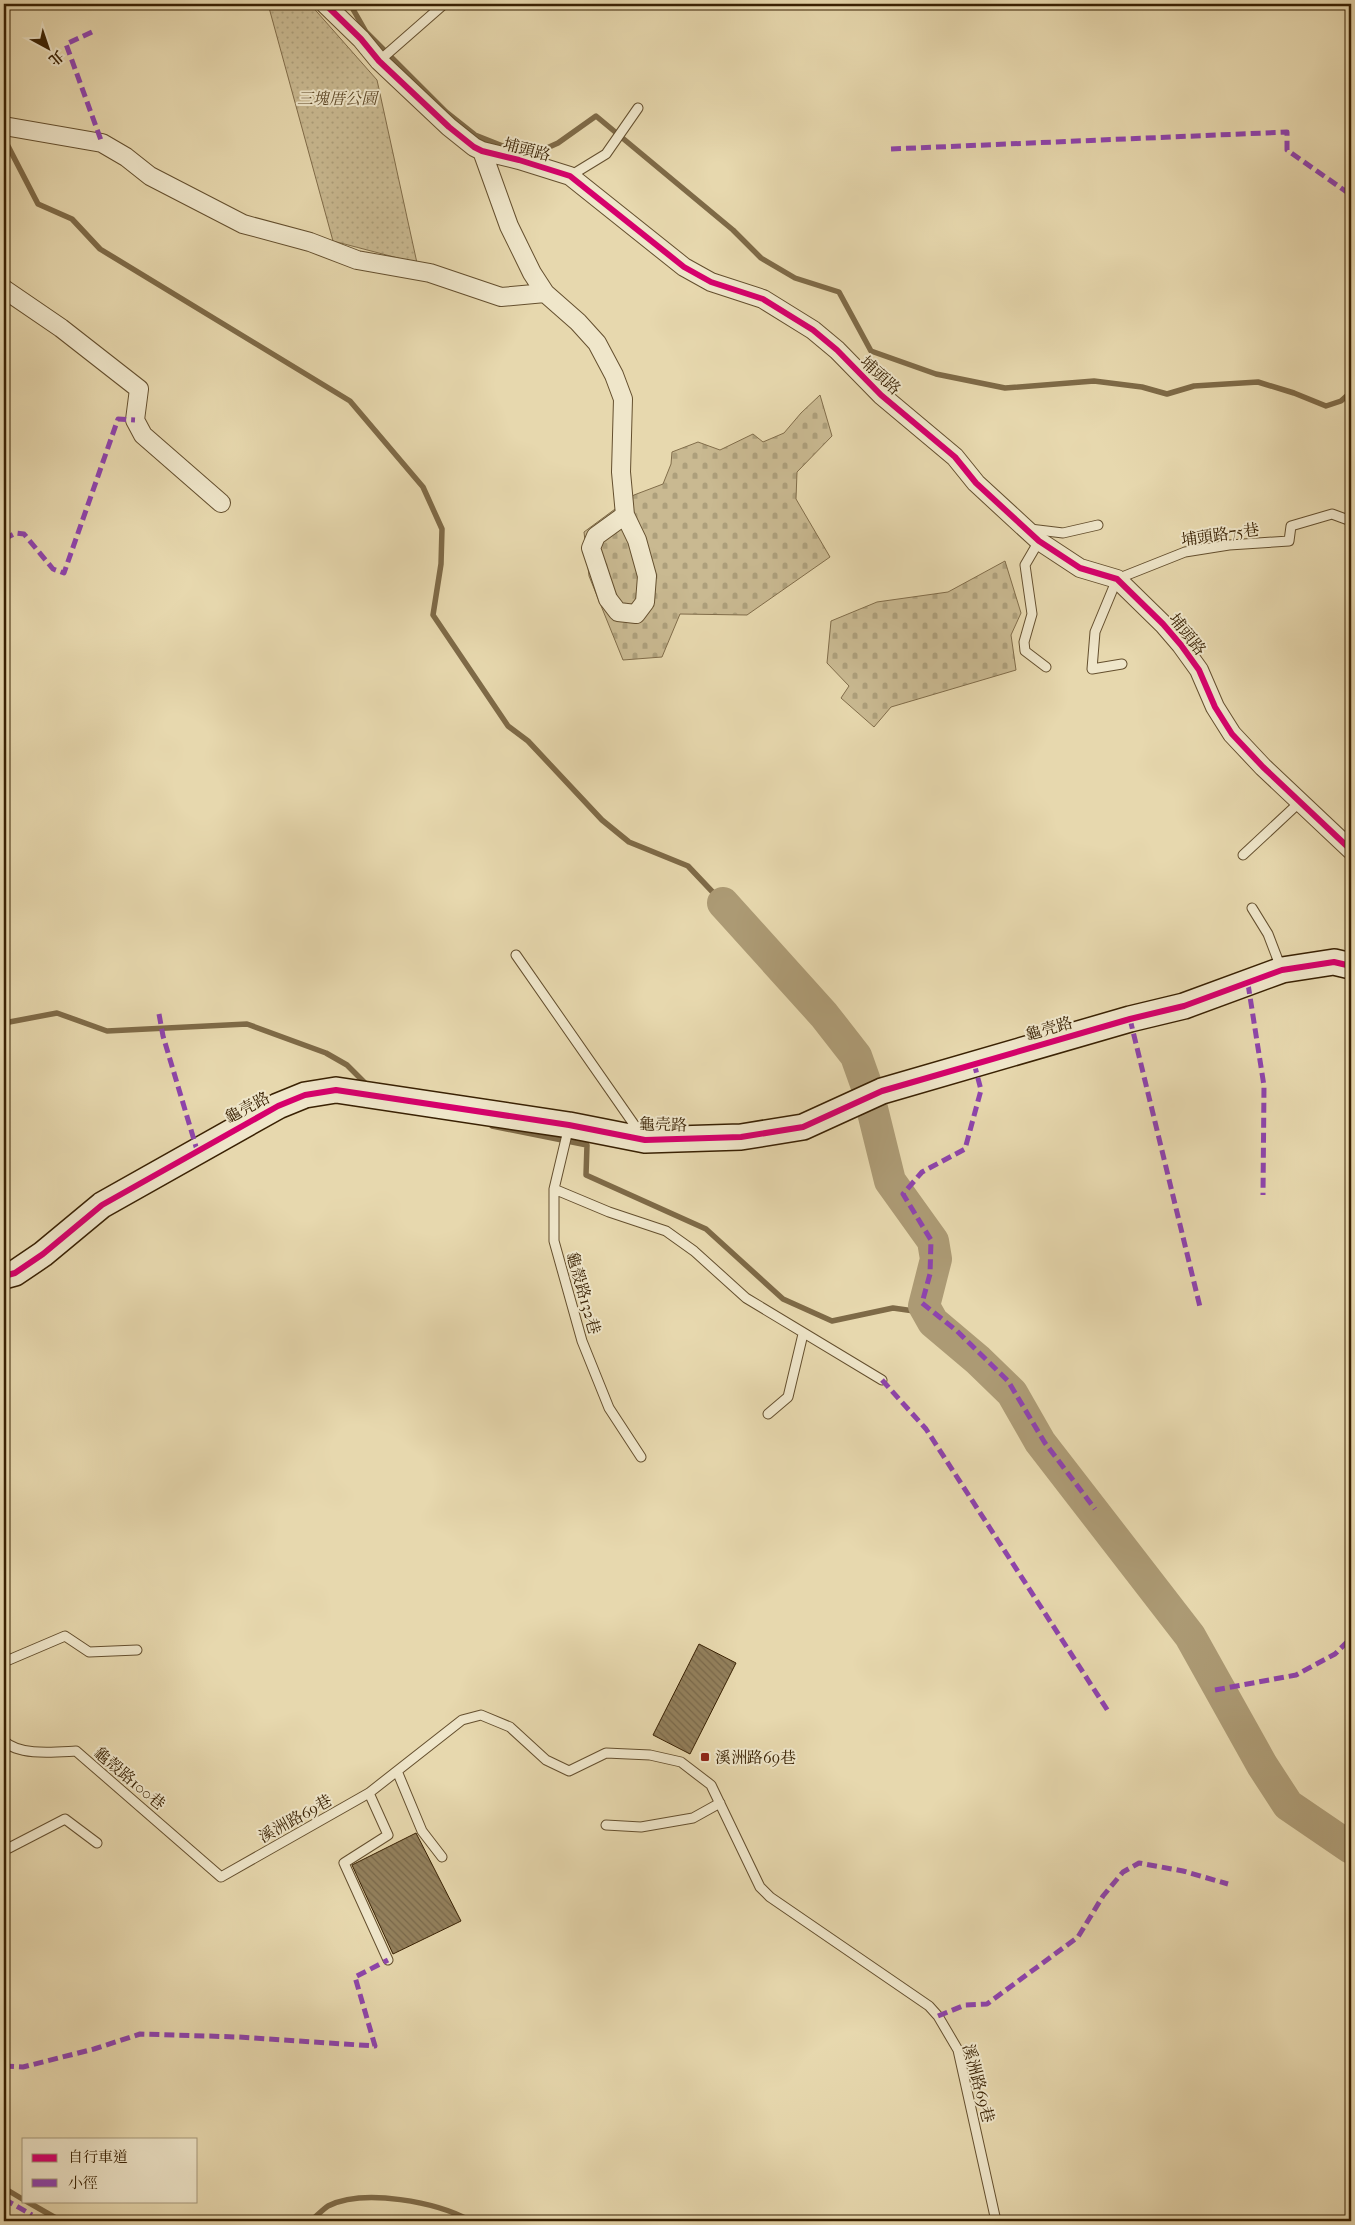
<svg xmlns="http://www.w3.org/2000/svg" width="1355" height="2225" viewBox="0 0 1355 2225" font-family="'IM FELL French Canon','Noto Serif TC',serif">
<style>
.green{fill:url(#green-dots);stroke:#816d4a}
.cemetery{fill:url(#cemetery-stones);stroke:#816d4a}
.lines{fill:none;stroke-linecap:round;stroke-linejoin:round}
.stream{stroke:#7e6a47;stroke-width:5.5}
.river{stroke:#ac9a74;stroke-width:32}
.building{fill:url(#building-back-hatch);stroke:#392103}
.lane-casing{stroke:#644f2e;stroke-width:11}
.street-casing{stroke:#644f2e;stroke-width:20}
.secondary-casing{stroke:#392103;stroke-width:28}
.lane{stroke:#efe6ca;stroke-width:9}
.street{stroke:#efe6ca;stroke-width:18}
.secondary{stroke:#efe6ca;stroke-width:25}
.quiet{stroke:#8e44ad;stroke-width:5;stroke-dasharray:10 5;stroke-linecap:butt}
.cycleway-casing{stroke:#efe6ca;stroke-width:9}
.cycleway{stroke:#d6006c;stroke-width:6}
.poi-dot{fill:#8f2418;stroke:#efe6ca;stroke-width:2}
.labels{text-anchor:middle;stroke-width:4;stroke-linejoin:round;paint-order:stroke}
.park-label{font-size:16px;font-style:italic;fill:#5d4726;stroke:#efe6ca}
.street-label{font-size:16px;fill:#392103;stroke:#efe6ca}
.poi-label{font-size:16px;fill:#392103;stroke:#efe6ca;text-anchor:start}
</style>
<defs>
<pattern id="green-dots" width="8" height="8" patternUnits="userSpaceOnUse" patternTransform="scale(1.25)"><rect width="8" height="8" fill="#c9b991"/><path d="M2 2h.1M6 6h.1" fill="none" stroke="#ad9f7b" stroke-width="1.8" stroke-linecap="round"/></pattern>
<pattern id="cemetery-stones" width="16" height="16" patternUnits="userSpaceOnUse" patternTransform="scale(1.25)"><rect width="16" height="16" fill="#c9b991"/><path d="M2 7V4a2 2 0 0 1 4 0v3zM10 15v-3a2 2 0 0 1 4 0v3z" fill="#ad9f7b"/></pattern>
<pattern id="building-back-hatch" width="6" height="6" patternUnits="userSpaceOnUse" patternTransform="scale(1.25)"><rect width="6" height="6" fill="#93805c"/><path d="M-1 5l2 2M0 0l6 6M5-1l2 2" fill="none" stroke="#79684a"/></pattern>
</defs>
<rect width="100%" height="100%" fill="#e7d8ae"/>
<filter id="stains"><feTurbulence type="fractalNoise" baseFrequency=".004" numOctaves="4"/><feColorMatrix values="0 0 0 0 .2 0 0 0 0 .09 0 0 0 0 .02 0 0 0 .5 -.17"/></filter>
<radialGradient id="worn" r=".72"><stop offset=".6" stop-color="#630" stop-opacity="0"/><stop offset="1" stop-color="#630" stop-opacity=".3"/></radialGradient>
<path class="green" d="M268 4H310L377 80 417 263 333 241Z"/>
<path class="cemetery" d="M820 395 832 436 797 472 796 499 830 557 747 615 680 614 662 657 623 660 589 576 584 532 634 495 663 484 671 464 672 452 698 442 720 450 753 434 763 442 784 433 801 413Z
M1005 561 1021 613 1011 635 1016 670 891 707 874 727 841 698 849 686 827 663 831 621 877 602 948 592Z"/>
<g class="lines">
<path class="stream" d="M350 4 366 32 446 112 475 135 515 151
M4 143 8 146 38 204 72 219 100 249 350 401 423 487 442 529 441 564 433 615 508 726 528 741 602 820 629 842 688 866 723 903
M526 155 529 156 558 143 596 116 733 230 761 258 795 278 839 292 871 351 936 374 1005 388 1094 381 1142 387 1167 394 1194 386 1258 382 1294 393 1326 406 1341 401 1351 392
M4 1023 57 1013 107 1031 247 1024 326 1053 347 1065 368 1086
M492 1126 587 1145 586 1175 706 1229 783 1299 832 1321 893 1308 928 1313
M4 2188 24 2200
M26 2201 61 2221
M310 2221C316 2217 322 2210 328 2206 364 2188 437 2202 471 2221"/>
<path class="river" d="M723 903 824 1015 856 1056 866 1084 890 1181 933 1241 936 1259 924 1306 933 1322 978 1360 1012 1393 1040 1442 1190 1636 1262 1765 1288 1805 1351 1848"/>
</g>
<path class="building" d="M699 1644 736 1663 690 1754 653 1735Z
M416 1833 461 1921 393 1954 352 1865Z"/>
<g class="lines">
<defs>
<path id="lane" d="M379 61 444 4
M570 176 606 154 638 108
M1030 529 1063 533 1098 525
M1039 541 1025 565 1032 614 1024 642 1025 651 1046 667
M1122 664 1092 669 1095 632 1117 579 1185 552 1229 545 1289 541 1291 526 1332 514 1351 521
M1243 855 1301 801
M1252 908 1268 934 1281 968
M516 955 640 1133
M569 1126 554 1189V1241L582 1341 609 1408 641 1457
M554 1189 609 1212 666 1231 694 1251 746 1298 882 1380
M768 1414 788 1397 803 1334
M4 1662 65 1636 89 1652 137 1650
M4 1741C19 1756 55 1752 76 1751L221 1877 369 1793 462 1720 481 1715 510 1727 546 1760 569 1771 606 1753 650 1755 681 1762 711 1785 760 1887 770 1897 929 2006 938 2016 958 2050 996 2221
M397 1771 422 1831 442 1857
M369 1793 388 1835 344 1863 388 1960
M606 1825 641 1827 693 1818 720 1803
M4 1847 9 1848 65 1819 97 1843"/>
<path id="street" d="M325 4 361 39 379 61 449 127 474 147 482 151 519 160 570 176 684 267 711 282 763 299 813 330 837 350 881 395 955 457 976 483 1039 541 1080 568 1117 579 1163 624 1181 645 1199 670 1215 707 1232 734 1263 767 1351 850
M4 126 102 143 126 157 150 176 243 224 310 242 357 260 430 273 501 297 545 293
M482 151 509 226 532 273 545 293 578 322 597 343 614 375 623 399 621 472 625 515 637 540 647 576 645 602 636 614 618 612 608 599 591 548 596 536 625 515
M4 289 61 328 139 389 135 420 143 435 221 503"/>
<path id="secondary" d="M4 1276 15 1273 43 1254 102 1205 278 1106 305 1095 336 1090 569 1125 645 1140 741 1137 803 1127 882 1091 1130 1019 1184 1006 1282 970 1334 962 1351 966"/>
</defs>
<use href="#lane" class="lane-casing"/>
<use href="#street" class="street-casing"/>
<use href="#secondary" class="secondary-casing"/>
<use href="#lane" class="lane"/>
<use href="#street" class="street"/>
<use href="#secondary" class="secondary"/>
<path class="quiet" d="M92 32 66 44 102 143
M891 149 1287 132V150L1351 195
M4 539 16 533 24 534 53 569 64 573 118 419 135 420
M1248 984 1264 1086 1263 1195
M159 1014 163 1036 197 1150
M1130 1019 1200 1307
M974 1063 981 1090 965 1149 922 1172 903 1194 931 1240 930 1274 922 1303 957 1331 1008 1381 1045 1443 1095 1509
M882 1380 926 1429 1108 1711
M1215 1690 1296 1675 1335 1654 1351 1638
M938 2016 965 2005 987 2004 1078 1937 1103 1896 1123 1872 1139 1863 1183 1871 1228 1884
M4 2066 23 2067 94 2049 140 2034 238 2037 375 2046 355 1977 388 1960
M4 2199 32 2215"/>
<defs>
<path id="cycleway" d="M325 4 361 39 379 61 449 127 474 147 482 151 519 160 570 176 684 267 711 282 763 299 813 330 837 350 881 395 955 457 976 483 1039 541 1080 568 1117 579 1163 624 1181 645 1199 670 1215 707 1232 734 1263 767 1351 850
M4 1276 15 1273 43 1254 102 1205 278 1106 305 1095 336 1090 569 1125 645 1140 741 1137 803 1127 882 1091 1130 1019 1184 1006 1282 970 1334 962 1351 966"/>
</defs>
<use href="#cycleway" class="cycleway-casing"/>
<use href="#cycleway" class="cycleway"/>
</g>
<rect class="poi-dot" x="700" y="1752" width="10" height="10" rx="2.5"/>
<g class="labels">
<g class="park-label">
<text x="337" y="104">三塊厝公園</text>
</g>
<g class="street-label">
<text transform="translate(527 149) rotate(15)" y="6">埔頭路</text>
<text transform="translate(881 375) rotate(43)" y="6">埔頭路</text>
<text transform="translate(1220 534) rotate(-8)" y="6">埔頭路75巷</text>
<text transform="translate(1188 634) rotate(51)" y="6">埔頭路</text>
<text transform="translate(1049 1028) rotate(-16)" y="6">龜壳路</text>
<text transform="translate(247 1107) rotate(-28)" y="6">龜壳路</text>
<text transform="translate(663 1124) rotate(1)" y="6">龜壳路</text>
<text transform="translate(584 1293) rotate(74)" y="6">龜殼路132巷</text>
<text transform="translate(130 1778) rotate(40)" y="6">龜殼路100巷</text>
<text transform="translate(295 1818) rotate(-29)" y="6">溪洲路69巷</text>
<text transform="translate(979 2083) rotate(75)" y="6">溪洲路69巷</text>
</g>
<g class="poi-label">
<text x="715" y="1763">溪洲路69巷</text>
</g>
</g>
<rect width="1355" height="2225" fill="none" stroke="#e7d8ae" stroke-width="20"/>
<rect x="5" y="5" width="1345" height="2215" fill="none" stroke="#392103" stroke-width="2.5"/>
<rect x="10" y="10" width="1335" height="2205" fill="none" stroke="#392103"/>
<rect x="22" y="2138" width="175" height="65" fill="#efe6ca" stroke="#a6977a"/>
<rect x="32" y="2154" width="25" height="8" fill="#d6006c" stroke="#a6977a"/>
<text x="68" y="2162" font-size="15" fill="#392103">自行車道</text>
<rect x="32" y="2179" width="25" height="8" fill="#8e44ad" stroke="#a6977a"/>
<text x="68" y="2188" font-size="15" fill="#392103">小徑</text>
<g transform="translate(48 48) rotate(140)" stroke="#efe6ca" stroke-width="4" paint-order="stroke">
<path d="M0-4L9 19L0 12L-9 19Z" fill="#392103"/>
<text y="-8" font-size="14" font-weight="bold" text-anchor="middle" fill="#392103">北</text>
</g>
<rect width="100%" height="100%" filter="url(#stains)"/>
<rect width="100%" height="100%" fill="url(#worn)"/>
</svg>
